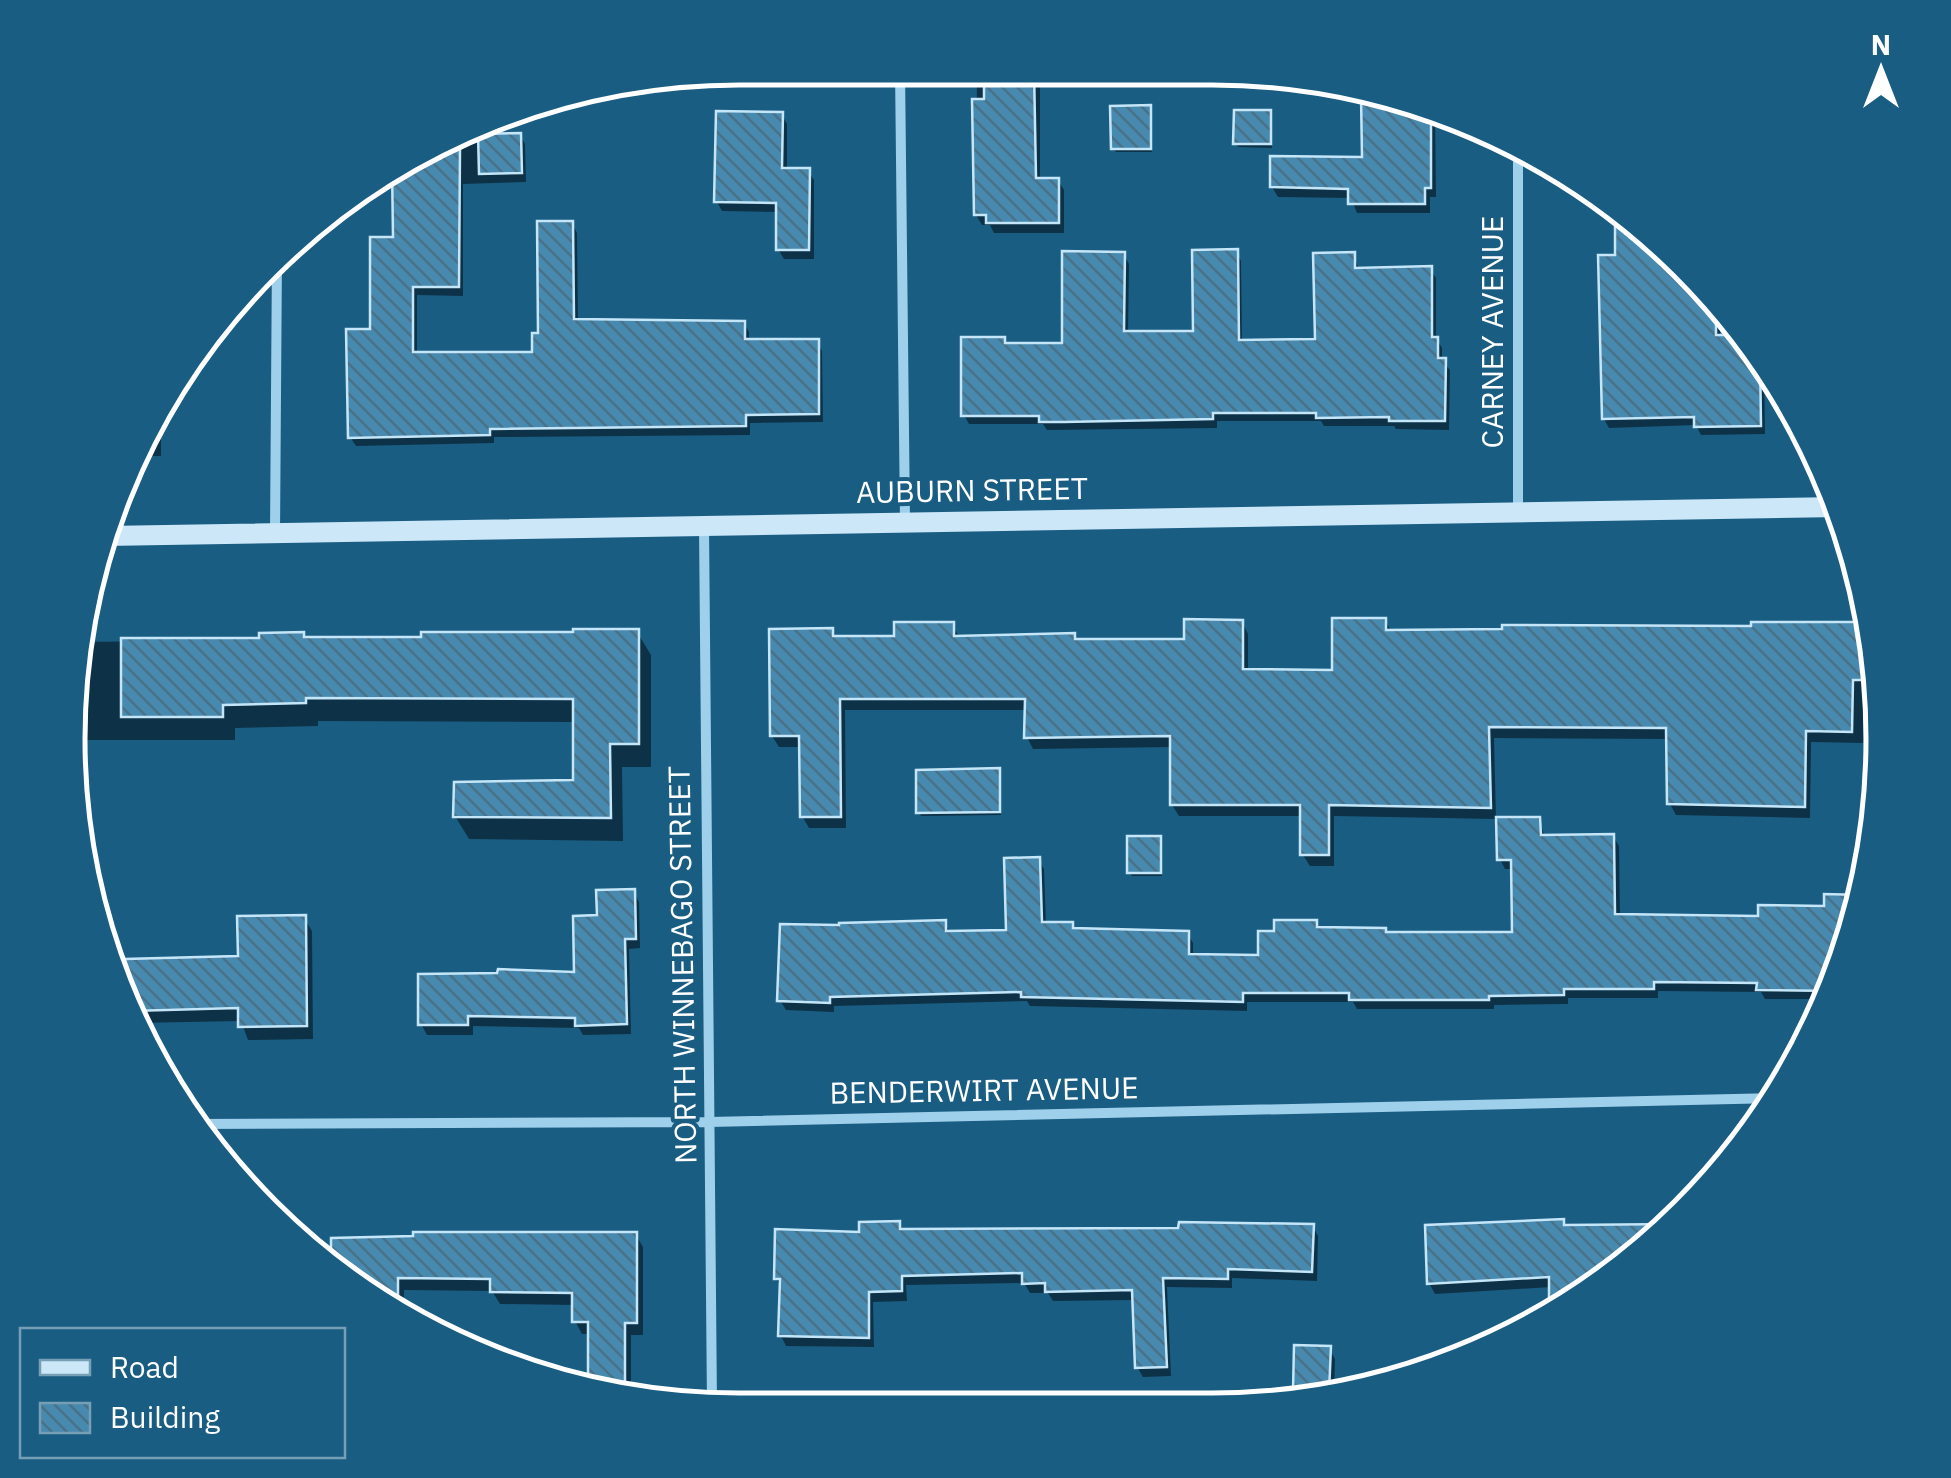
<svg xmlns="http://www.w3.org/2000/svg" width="1951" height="1478" viewBox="0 0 1951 1478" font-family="'IBM Plex Sans',sans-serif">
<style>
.shadow{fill:#0007}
.building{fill:url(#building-back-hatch);stroke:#c4e6f8;stroke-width:2.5}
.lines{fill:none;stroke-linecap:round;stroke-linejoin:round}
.minor{stroke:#9fd0eb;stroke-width:10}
.secondary{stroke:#cbe7f8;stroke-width:20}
.labels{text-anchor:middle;stroke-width:8;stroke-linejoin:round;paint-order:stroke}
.street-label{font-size:30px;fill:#fff;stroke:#1a5d83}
.rim{fill:none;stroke:#fff;stroke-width:5}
</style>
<defs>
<pattern id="building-back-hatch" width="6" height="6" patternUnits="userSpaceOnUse" patternTransform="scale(2.5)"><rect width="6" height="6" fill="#4789af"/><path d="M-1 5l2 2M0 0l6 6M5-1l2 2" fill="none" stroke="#497187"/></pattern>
</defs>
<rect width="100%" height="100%" fill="#1a5d83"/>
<path class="shadow" d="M977 68H1040V180H1058L1064 190V233H994L990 225H982L976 215Z
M1364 87 1386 91 1435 112 1436 197H1430V213H1357L1351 198 1278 197 1272 187 1364 160Z
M1149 108 1152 152H1116L1113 148Z
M1270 113 1272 148 1238 147 1236 143Z
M782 115 787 124V171H808L814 180V259H784L778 249V212L722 211 717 202Z
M520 135 525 144 526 182 463 184V296L417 295V354H534L572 223 577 233 578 322 744 323 749 332V342H817L822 351 823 422 750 423V435L494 437V443L356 446 350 437 372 332 396 240 393 189 387 180V170L403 158 453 137Z
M1236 252 1241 261 1242 342 1317 341 1354 255 1359 270 1430 269 1436 278V338L1442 348V361L1450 370 1449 430 1396 429 1394 426H1324L1321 421H1217V428L1047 430 1043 424H969L964 415 1004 339 1007 346H1065L1124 255 1129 264 1128 333H1196Z
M1686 264 1720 304V337H1747L1764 358 1765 434 1701 435 1696 425 1609 428 1604 419Z
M161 409V456H132L137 441Z
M1385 620 1392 633 1872 625 1878 681H1865L1863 743 1811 742 1810 818 1676 815 1670 804 1669 739 1494 738 1496 819 1334 816V866H1310L1303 855V816H1179L1172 805V747L1033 749 1027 737V710H845L846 828H809L802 816V747H779L772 736 831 631 836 639H897L952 625 960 638 1074 636 1077 641H1186L1242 622 1248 634V672H1335Z
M637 632 651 655V767H622L623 841 469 839 455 816 575 782V722L318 721V726L235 728V740H79V796H72L69 782 78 642 262 640 303 635 306 640H424Z
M998 771 1001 815 921 816 919 812Z
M1539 819 1545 838 1613 836 1619 846 1620 916 1760 918 1827 909 1862 897 1831 999H1765L1761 992 1658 991V998H1568V1004L1494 1005V1009H1357L1353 1002H1247V1011L1030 1006 1027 1001 834 1006V1012L786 1010 780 1000 945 923 951 934 1008 932 1038 859 1044 869 1046 924H1071L1075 931 1187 933 1193 943V957L1260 958 1315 923 1319 930 1387 935H1515L1514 869H1505L1500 859Z
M1160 839 1162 876H1132L1129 872Z
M634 892 639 902 640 948 629 949 631 1034 583 1035 579 1028 473 1026V1035H427L421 1024 576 974 600 918Z
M304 918 312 931 313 1039 248 1040 241 1021 137 1023 107 962 240 958Z
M1668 1219H1680L1586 1297 1551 1287 1435 1294 1429 1283 1563 1222 1566 1228 1668 1226Z
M899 1224 903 1232 1313 1227 1318 1236 1317 1281 1232 1278V1288L1167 1287 1171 1376 1143 1377 1137 1367 1135 1300 1053 1301 1048 1293H1030L1024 1283 906 1285 907 1301 873 1302 874 1347 786 1346 781 1336 782 1289 776 1278 862 1235Z
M636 1235 643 1247V1335H631V1397L595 1392 591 1384V1334H582L575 1321V1305L500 1304 492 1291 404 1290V1308L388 1309 334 1267 333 1240Z
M1329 1349 1335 1359 1334 1397 1301 1401 1295 1391Z"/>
<path class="building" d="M984 68H1034L1036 178H1059V223H986V215H974L972 99H984Z
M1361 95H1395L1431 111V188H1425V204H1348V189L1270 187V156L1362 157Z
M1151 105V149H1111L1110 106Z
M1234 110H1271V144H1233Z
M716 111 783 112 782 168H810L809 250H776V203L714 202Z
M521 133 522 173 479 174 478 134Z
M460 148 459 287H413V352H532V333H538L537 221H573L574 319 745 321V339H819V414L746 415V426L490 429V435L348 438 346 329H370V237H393L392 166 424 149Z
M1615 205 1687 264 1716 300V335H1745L1760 354 1761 426 1694 427V417L1602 419 1598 255H1615Z
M1238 249 1239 340 1315 339 1313 253 1355 252V268L1432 266V337H1438V358H1446L1445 421H1389V417L1316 418V413H1213V419L1064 422H1039V416H961V337H1005V343H1062V251L1125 252 1124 331H1193L1192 250Z
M1332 618H1386V630L1502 629V625L1751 626V622H1872L1878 680H1853L1852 732 1806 731 1805 807 1667 804 1666 728 1489 727 1491 808 1329 805V855H1300V805H1170V736L1024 738 1025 699H840L841 817H800L799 736H770L769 629 833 628V636H894V622H954V636L1075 633V639H1184V619L1243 620V669L1332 670Z
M573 629H639V744H610L611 818 453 817 454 782 573 780V699L306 698V703L223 705V717H121V638H259V633L304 632V637H421V632H573Z
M1000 768V812L916 813V770Z
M1496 817H1540L1541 835 1614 834 1615 914 1758 916V905L1824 906V894L1863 895 1834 991 1756 990 1757 983 1654 982V989H1564V995L1489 996V1000H1349V993H1243V1002L1021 997V992L830 997V1003L777 1001 780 924 839 925V923L946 920V931L1006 930 1004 858 1040 857 1042 922H1073V928L1189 931V954L1258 955V931H1274V920H1317V927L1386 928V932H1512L1511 860H1497Z
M1127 836H1161V873H1127Z
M635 889 636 939H625L627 1024 575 1026V1018L468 1016V1025H418V974L497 973 498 969 574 972 573 916 597 915 596 890Z
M306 915 307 1026 238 1027V1008L131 1011 126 1002 125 959 238 956 237 916Z
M1564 1219V1225L1675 1224 1586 1297 1549 1315V1277L1427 1284 1425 1225Z
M900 1221V1229L1178 1228 1179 1222 1314 1224 1312 1272 1228 1269V1279L1163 1278 1167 1367 1135 1368 1132 1290 1045 1292V1283L1022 1284V1273L902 1276V1291L869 1292V1338L778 1336 780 1279H774L775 1229 859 1232V1222Z
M413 1232H637V1323H625V1385H588V1322H572V1293L490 1292V1279L398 1278V1296L372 1297 331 1265V1238L413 1236Z
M1294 1345 1331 1346 1329 1393 1293 1391Z"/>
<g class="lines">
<path class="minor" d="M900 68 905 522
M1518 150V513
M704 526 712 1405
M275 534 277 254
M191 1124 710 1122 1778 1098"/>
<path class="secondary" d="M105 536 1840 507"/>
</g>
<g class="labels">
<g class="street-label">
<text transform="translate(1493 332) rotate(-90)" y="10">CARNEY AVENUE</text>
<text transform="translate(972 491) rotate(-1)" y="10">AUBURN STREET</text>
<text transform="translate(683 965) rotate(-91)" y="10">NORTH WINNEBAGO STREET</text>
<text transform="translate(984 1091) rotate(-1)" y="10">BENDERWIRT AVENUE</text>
</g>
</g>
<path d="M0 0H1951V1478H0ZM739 85H1212A654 654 0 0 1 1866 739V739A654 654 0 0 1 1212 1393H739A654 654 0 0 1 85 739V739A654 654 0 0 1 739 85Z" fill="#1a5d83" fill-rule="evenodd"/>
<path class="rim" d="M739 85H1212A654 654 0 0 1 1866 739V739A654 654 0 0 1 1212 1393H739A654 654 0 0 1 85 739V739A654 654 0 0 1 739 85Z"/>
<rect x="20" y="1328" width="325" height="130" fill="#1a5d83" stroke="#769eb5" stroke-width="2.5"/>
<rect x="40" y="1360" width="50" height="15" fill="#cbe7f8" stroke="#769eb5" stroke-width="2.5"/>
<text x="110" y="1378" font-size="30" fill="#ffffff">Road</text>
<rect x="40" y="1403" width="50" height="30" fill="url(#building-back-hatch)" stroke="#769eb5" stroke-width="2.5"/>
<text x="110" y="1428" font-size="30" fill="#ffffff">Building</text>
<g transform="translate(1881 70)" stroke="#1a5d83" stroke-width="8" paint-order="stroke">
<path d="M0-8L18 38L0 25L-18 38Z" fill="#ffffff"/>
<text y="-15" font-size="28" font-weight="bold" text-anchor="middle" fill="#ffffff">N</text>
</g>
</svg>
